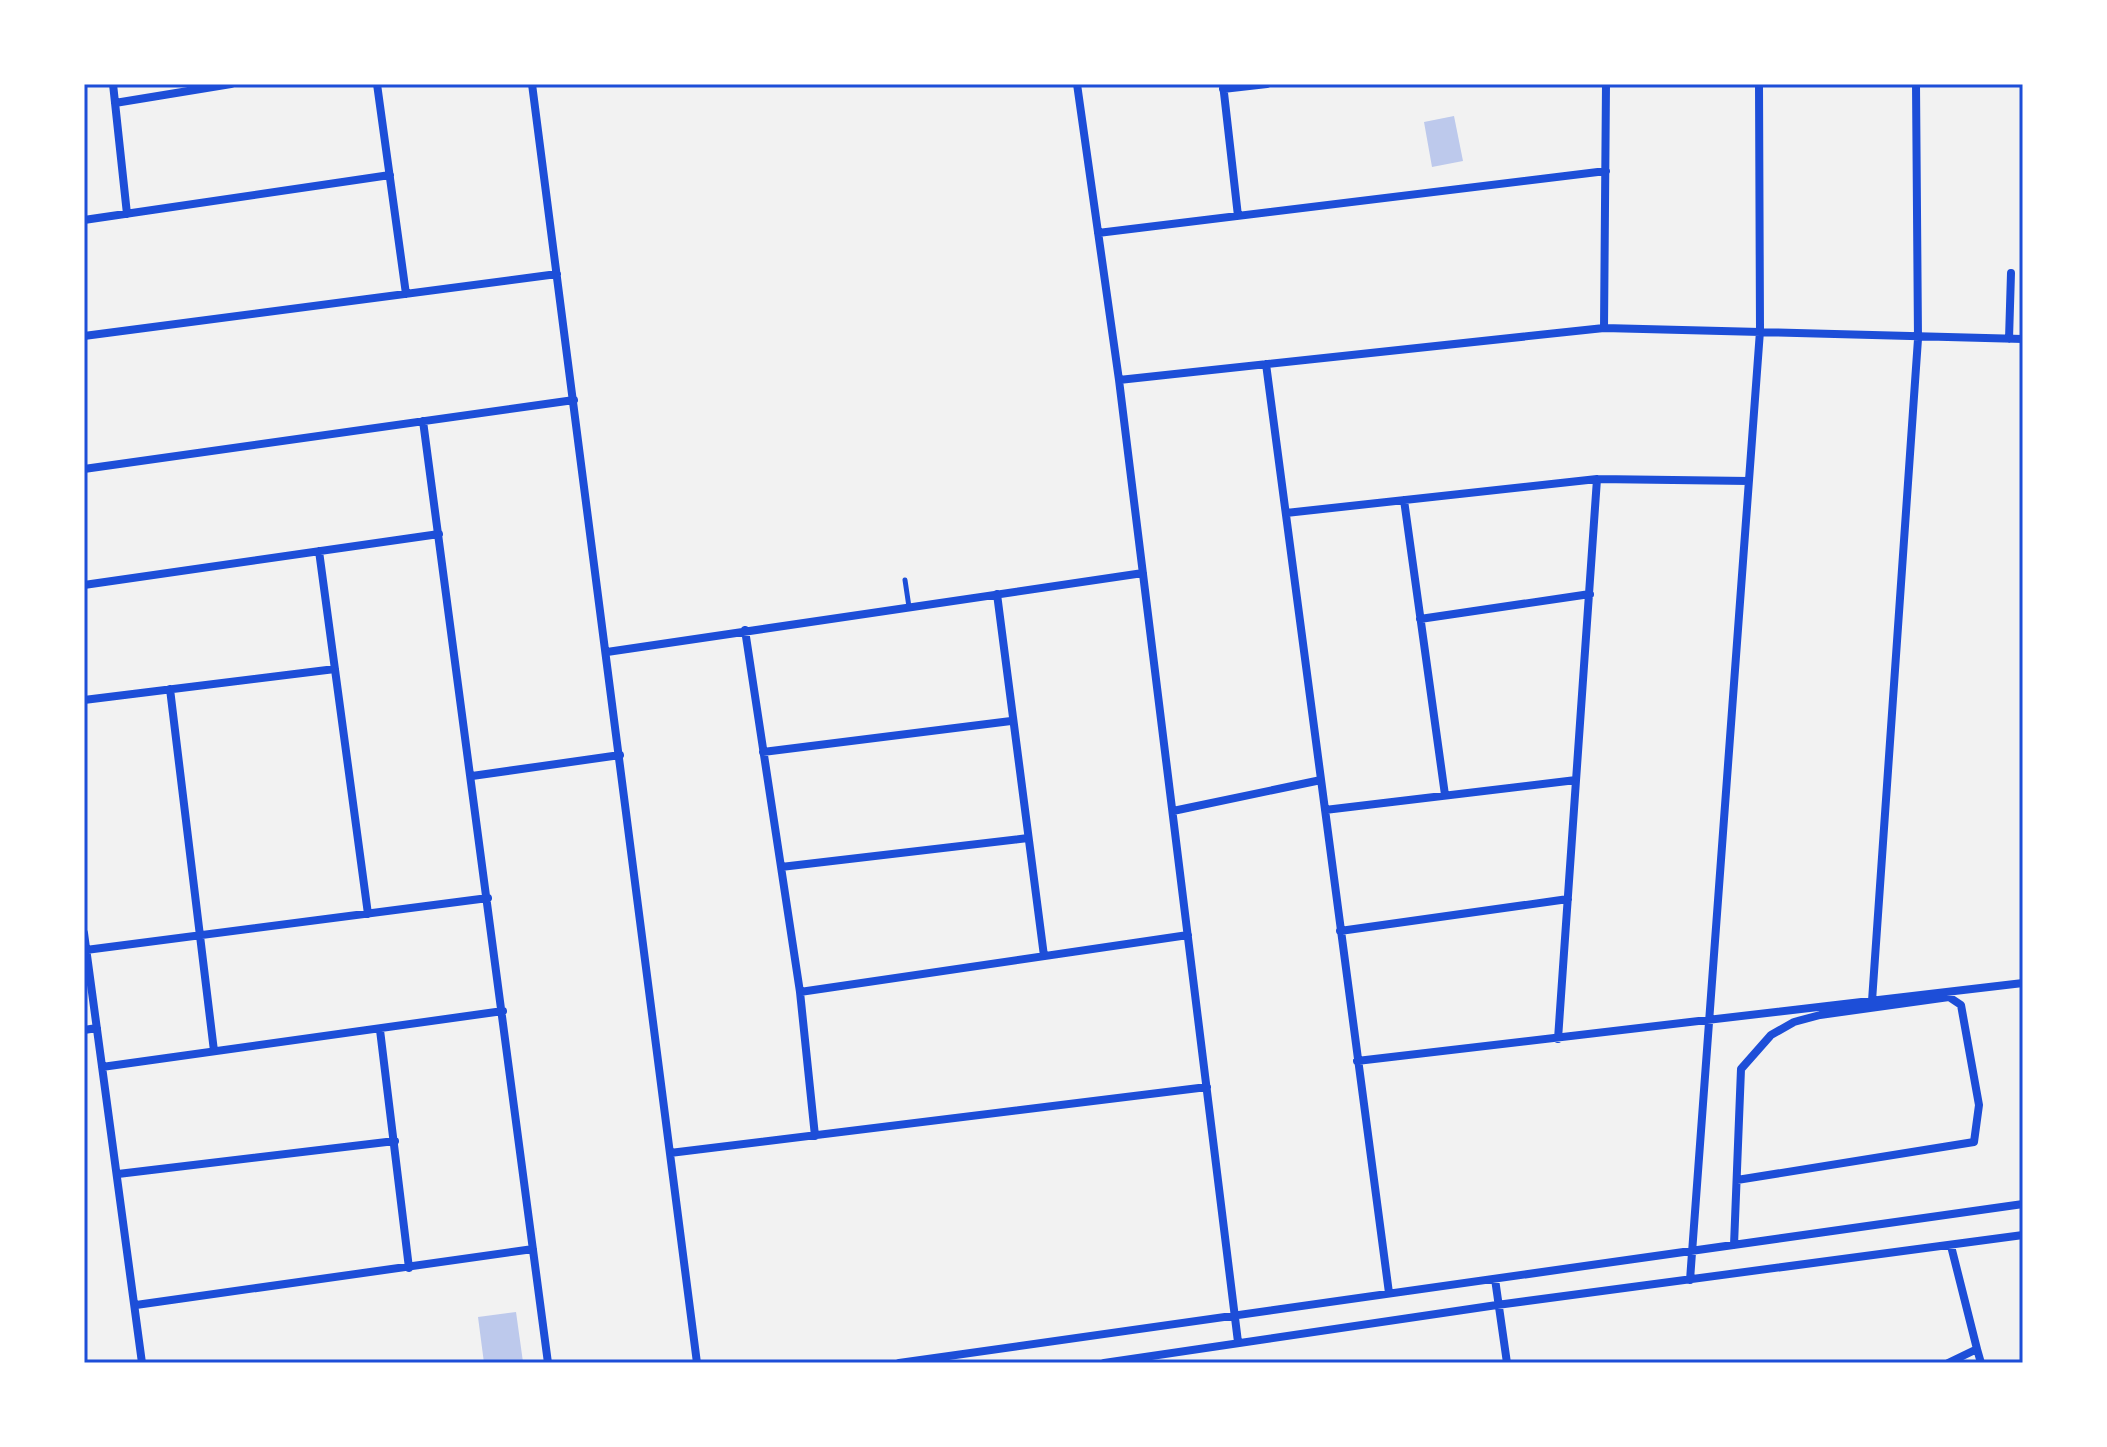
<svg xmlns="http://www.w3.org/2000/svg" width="2107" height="1447" viewBox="0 0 2107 1447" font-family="'Sofia Sans Condensed',sans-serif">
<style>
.building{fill:#bdc9ec}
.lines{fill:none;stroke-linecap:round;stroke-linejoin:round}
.service{stroke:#1d4ed8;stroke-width:5}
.minor{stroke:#1d4ed8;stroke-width:8}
.neatline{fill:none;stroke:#1d4ed8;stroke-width:3}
</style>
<rect width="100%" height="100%" fill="#f2f2f2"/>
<path class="building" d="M1454 116 1463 161 1432 167 1424 122Z
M516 1312 523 1362 484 1363 478 1317Z"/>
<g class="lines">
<path class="service" d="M905 580 909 607"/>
<path class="minor" d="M113 84 127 214
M377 84 406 294
M532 84 697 1363
M1077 84 1119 380 1238 1342
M1223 84 1238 216
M1223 89 1267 84
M115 103 231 84
M84 220 390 175
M1098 233 1606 171
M1604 328 1606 84
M84 336 557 274
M2009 339 2011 273
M1266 364 1389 1293
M1119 380 1604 328 2023 339
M423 421 548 1363
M84 469 574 400
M1404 500 1445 795
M1286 513 1597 479 1749 481
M319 551 368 914
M84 585 439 534
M997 594 1044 956
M1420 619 1590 594
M745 630 800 992 815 1136
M607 652 1143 573
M170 689 214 1051
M84 700 335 669
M763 752 1011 721
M472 776 620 755
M1325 810 1576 780
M1173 811 1321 780
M781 867 1028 838
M1340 931 1568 899
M84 933 142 1363
M86 950 488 898
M800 992 1188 935
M1872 1001 1918 339 1916 84
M84 1030 97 1028
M380 1030 409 1268
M1558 1039 1597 479
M1357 1061 2023 983
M102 1067 503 1011
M670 1153 1207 1087
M118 1174 395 1141
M1734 1245 1741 1069 1771 1035 1794 1022 1820 1015 1949 997 1961 1005 1979 1105 1974 1142 1737 1180
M1495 1279 1507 1363
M1690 1280 1760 331 1759 84
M136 1305 533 1249
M1977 1349 1981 1363
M899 1363 2023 1204
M1104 1363 1497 1305 2023 1235
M1948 1363 1977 1349 1951 1246"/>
</g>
<rect width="2107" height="1447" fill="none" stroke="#ffffff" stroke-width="172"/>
<rect x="86" y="86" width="1935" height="1275" class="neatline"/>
</svg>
